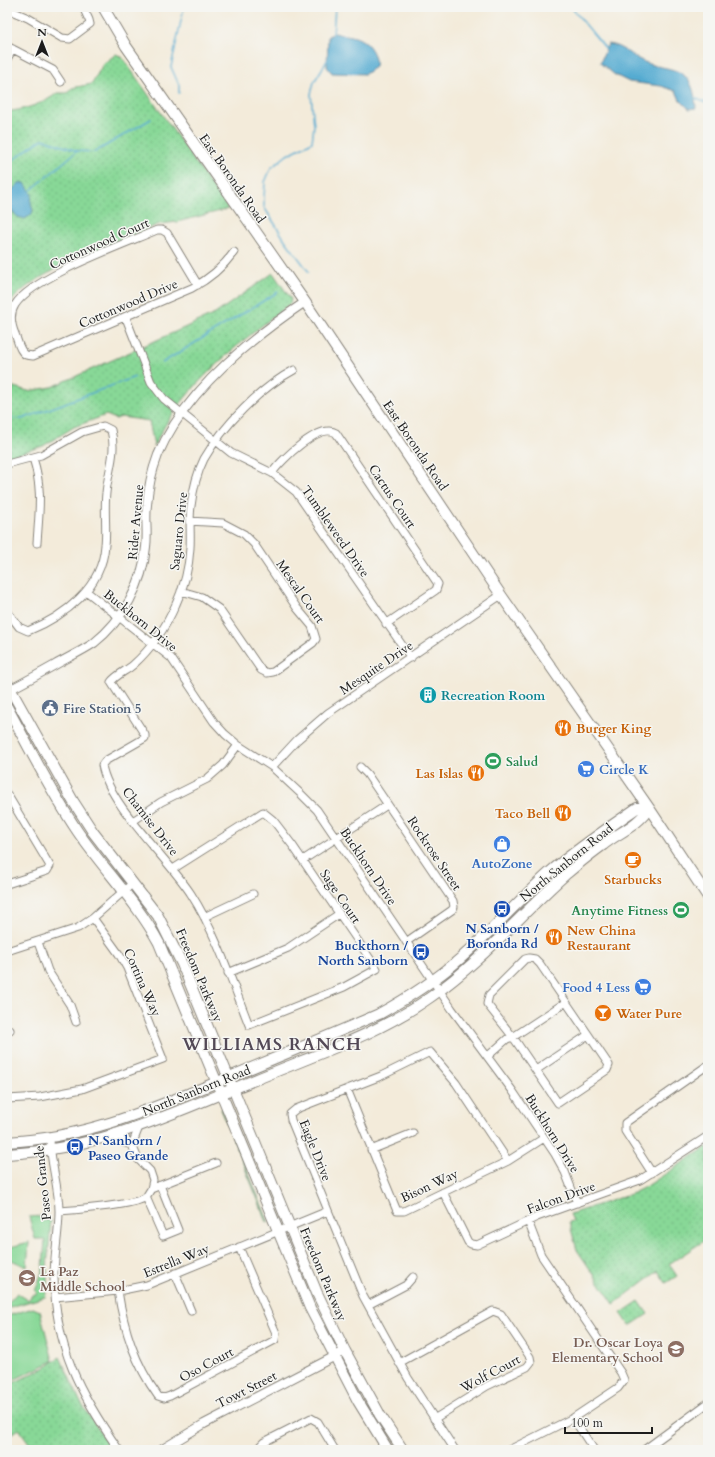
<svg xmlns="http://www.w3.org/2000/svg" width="715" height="1457" viewBox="0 0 715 1457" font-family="Cardo,serif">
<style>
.green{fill:#88d897;stroke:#527a5a}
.park{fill:url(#park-dots);stroke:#527a5a}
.water{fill:#55abd1;stroke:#386476}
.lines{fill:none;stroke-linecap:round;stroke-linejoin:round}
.stream{stroke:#55abd1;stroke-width:1.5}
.minor-casing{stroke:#88847b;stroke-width:9}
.tertiary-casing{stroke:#88847b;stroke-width:10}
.secondary-casing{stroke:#88847b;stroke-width:12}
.minor{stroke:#fff;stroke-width:7}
.tertiary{stroke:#fff;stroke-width:8}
.secondary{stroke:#fff;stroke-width:10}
.labels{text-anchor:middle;stroke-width:3;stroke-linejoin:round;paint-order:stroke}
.street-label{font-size:13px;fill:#1c1c1c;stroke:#f6f6f2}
.culture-label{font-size:13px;font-weight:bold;fill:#0d838f;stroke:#f6f6f2;text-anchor:start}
.service-label{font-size:13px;font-weight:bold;fill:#4e5e75;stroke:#f6f6f2;text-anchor:start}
.food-label{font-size:13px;font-weight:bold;fill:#c56008;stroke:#f6f6f2;text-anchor:start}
.leisure-label{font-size:13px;font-weight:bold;fill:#27864d;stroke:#f6f6f2;text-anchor:start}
.shop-label{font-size:13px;font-weight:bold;fill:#366cbe;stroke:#f6f6f2;text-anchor:start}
.transit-label{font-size:13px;font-weight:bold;fill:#164399;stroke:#f6f6f2}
.education-label{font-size:13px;font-weight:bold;fill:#785e54;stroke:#f6f6f2;text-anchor:start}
.district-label{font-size:17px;font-weight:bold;letter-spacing:1px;fill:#534956;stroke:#f6f6f2}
</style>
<defs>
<pattern id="park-dots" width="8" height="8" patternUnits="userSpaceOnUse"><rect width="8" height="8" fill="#88d897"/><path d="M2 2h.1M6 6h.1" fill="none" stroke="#75b982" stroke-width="1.8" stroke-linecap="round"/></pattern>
</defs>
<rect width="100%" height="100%" fill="#f6f6f2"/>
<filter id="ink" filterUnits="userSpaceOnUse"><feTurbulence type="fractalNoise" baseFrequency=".025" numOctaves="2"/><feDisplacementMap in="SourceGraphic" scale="8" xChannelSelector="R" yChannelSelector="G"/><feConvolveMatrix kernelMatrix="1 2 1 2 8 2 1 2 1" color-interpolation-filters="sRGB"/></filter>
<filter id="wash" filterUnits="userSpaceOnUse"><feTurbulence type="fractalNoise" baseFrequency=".012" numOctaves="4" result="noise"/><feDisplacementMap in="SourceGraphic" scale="16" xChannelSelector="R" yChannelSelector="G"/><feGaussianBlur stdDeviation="0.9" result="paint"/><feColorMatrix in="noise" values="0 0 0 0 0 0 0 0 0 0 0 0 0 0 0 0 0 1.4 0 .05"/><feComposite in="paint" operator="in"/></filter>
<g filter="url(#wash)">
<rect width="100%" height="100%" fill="#f3ebda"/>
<path class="green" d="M221 1109H222L269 1223 267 1222Z
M42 1216 43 1220H51L47 1267V1291L45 1297 7 1308V1304L17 1293 28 1300 33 1294 35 1295 37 1292 35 1291 43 1269 45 1239H35L29 1217Z
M29 1242 27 1267 7 1258V1248Z
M33 1308 40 1311 53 1361 7 1383V1316Z"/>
<path class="park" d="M116 54 122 57 228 209 177 222 160 224C128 237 16 277 7 310V111C19 112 48 102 57 93H67L72 88 92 84 103 64Z
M273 273 291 299 290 304C240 342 181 388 154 446L149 421 121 417 116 419 106 415 74 427 43 446 7 457V385L28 391 52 387 215 314Z
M708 1146V1238L669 1264 677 1276 666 1283 658 1271 614 1304 577 1250 569 1222 573 1221 570 1214 631 1194 647 1186Z
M639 1301 648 1314 630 1326 621 1313Z
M60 1357 81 1403 112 1450H34L19 1429 12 1434 7 1426V1386L46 1367Z"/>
<path class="water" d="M335 33C342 35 353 35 360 39 370 44 377 56 375 67L365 74 332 73 327 67 328 36Z
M608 44C622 45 633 58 647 63 659 68 675 67 685 76 694 85 695 97 696 108L689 109 680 100 676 91 661 86 629 82 615 75 600 63Z
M19 183H25L32 194 31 203 33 211 31 215 25 219 18 217 7 207 8 194Z"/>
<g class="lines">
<path class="stream" d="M571 7 606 49
M333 35 335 7
M179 93V85L171 67 184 7
M695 98 708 104
M7 164C20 156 30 146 43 139L77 151 95 152 151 119
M30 191 77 151
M309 272 285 240 264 207V197L265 182 271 168 287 155 312 142 314 126 311 94 314 82 328 59
M162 363 278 292
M7 418 22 419 135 377"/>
</g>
</g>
<g filter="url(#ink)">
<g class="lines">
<defs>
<path id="minor" d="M7 9 28 18 62 38 70 39 90 24 89 20 83 7
M7 46 53 70 61 82
M7 59 13 49
M198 285 167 233 162 230H157C125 244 32 277 15 305 9 314 11 324 15 334 18 341 19 351 26 355L33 356 192 288C209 279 223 267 234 252
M126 318 151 382 164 399 231 453 272 473 296 492 411 658
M33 458C43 489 39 511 37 543
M7 464 41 455 82 432 103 426 111 430C117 453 108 471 106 493 104 510 107 528 105 545 102 588 65 616 28 631L19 627 7 611
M272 473C281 460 320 422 336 433L438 584 436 590 386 624
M86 591 171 658 214 722 225 734 238 745 272 767 301 794 317 810 452 1009 512 1090 555 1154 565 1172 577 1203
M181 591 202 597 219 609 261 670 267 673 273 672 313 643 316 639 312 626 297 608 254 544 244 534 223 523 189 521
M272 767 297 740 328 713 501 595
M360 767 367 774 453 901 454 907 452 910 406 942
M7 794 50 866 47 871 7 884
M133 821 161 802 207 779 223 765 238 745
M303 860 387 805
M173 869 263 812 273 820 293 846 377 969 344 987 249 1025C232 982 216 933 191 894 168 858 109 806 102 765L105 761 145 738V735L111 682C116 675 126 671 133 665 152 648 166 627 176 604 184 587 189 567 190 548 191 534 189 520 191 506 193 490 197 473 204 459 223 426 260 388 294 370
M204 917 253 894
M38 942 48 971 70 1005 76 1022
M7 951 78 928 93 918 133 883
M529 958 535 959 540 964 609 1065 607 1070 558 1103 513 1037 487 1004 489 995 525 959Z
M228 973 288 948 339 914
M7 1031 10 1030
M488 1056 507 1039 513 1037 566 1002
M536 1070 588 1035
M347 1089 397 1211H404L508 1161 544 1138
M7 1099 40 1097 82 1089 163 1059 127 968 119 954 93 918
M120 1134 132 1145 139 1127
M50 1138C50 1163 59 1186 59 1211 59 1233 54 1255 54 1277 55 1347 80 1394 119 1450
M107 1138 132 1145 138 1159 150 1171 153 1180 151 1189
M371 1150 413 1133
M652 1173 625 1131V1123L708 1065
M160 1185 178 1230 163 1236 146 1197 151 1189 216 1163
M443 1192 468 1242 471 1244 477 1245 537 1217 640 1180 708 1136
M59 1211C75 1210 136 1205 146 1197
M175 1273 191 1311
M118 1291C124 1330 135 1364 158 1396L164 1398 170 1396 275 1340 276 1333 239 1247
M55 1297 118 1291 147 1285 328 1211
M368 1305 406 1285 413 1277
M399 1363 493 1311 501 1314 530 1357 531 1362 527 1367 487 1386 434 1419
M573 1418 594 1450
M259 1450 260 1446 264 1442 311 1418 318 1422 335 1450
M455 1450 408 1378 363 1296 291 1120 290 1114 296 1109 381 1076 430 1052 456 1083 508 1161
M509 1450 573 1418 618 1388 624 1380 621 1373 541 1255 528 1221
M644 1450 708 1403"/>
<path id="tertiary" d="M7 691C23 683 39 674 55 665 67 658 82 651 94 643 123 620 143 584 146 547 148 533 145 519 147 505 148 488 152 471 158 455 184 393 250 339 305 302
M161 1450 204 1424 345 1351"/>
<path id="secondary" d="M103 7 126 46 305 302 501 595 649 808 708 897
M7 683 73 801 93 832 158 916 182 964 317 1293 345 1351 380 1415 403 1450
M7 707C30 749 51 792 78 832 104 870 137 902 159 943L310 1308 358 1401 388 1450
M7 1142C88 1138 154 1108 227 1078 278 1057 329 1036 379 1014 408 998 436 980 461 958 492 931 519 900 549 873 576 849 607 829 637 808H649
M7 1154C104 1149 179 1110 267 1075 323 1052 382 1032 432 996 482 961 520 915 565 875 577 865 590 854 603 845 618 833 639 825 649 808"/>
</defs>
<use href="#minor" class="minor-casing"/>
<use href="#tertiary" class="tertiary-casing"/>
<use href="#secondary" class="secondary-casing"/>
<use href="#minor" class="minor"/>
<use href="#tertiary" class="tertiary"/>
<use href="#secondary" class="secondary"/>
</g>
</g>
<defs>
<symbol id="building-disc" viewBox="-11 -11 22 22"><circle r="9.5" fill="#0f9aa8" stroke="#f6f6f2"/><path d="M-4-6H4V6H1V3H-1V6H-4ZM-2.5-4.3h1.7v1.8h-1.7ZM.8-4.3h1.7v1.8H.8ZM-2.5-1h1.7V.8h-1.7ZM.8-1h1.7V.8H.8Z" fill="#fff"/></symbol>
<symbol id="civic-disc" viewBox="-11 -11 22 22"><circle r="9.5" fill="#5c6f8a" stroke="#f6f6f2"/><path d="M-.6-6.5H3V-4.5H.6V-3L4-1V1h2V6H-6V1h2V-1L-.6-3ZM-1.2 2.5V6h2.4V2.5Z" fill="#fff"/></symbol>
<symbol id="restaurant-disc" viewBox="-11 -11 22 22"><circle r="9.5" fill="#e8710a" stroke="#f6f6f2"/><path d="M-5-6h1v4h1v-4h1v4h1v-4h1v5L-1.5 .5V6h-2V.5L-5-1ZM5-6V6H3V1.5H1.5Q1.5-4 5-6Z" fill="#fff"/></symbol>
<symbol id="stadium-disc" viewBox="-11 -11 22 22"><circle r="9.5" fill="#2e9e5b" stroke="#f6f6f2"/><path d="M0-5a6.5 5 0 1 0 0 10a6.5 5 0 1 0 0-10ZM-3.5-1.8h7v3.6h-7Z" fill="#fff"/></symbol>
<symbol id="supermarket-disc" viewBox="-11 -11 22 22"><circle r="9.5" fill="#3f7fe0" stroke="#f6f6f2"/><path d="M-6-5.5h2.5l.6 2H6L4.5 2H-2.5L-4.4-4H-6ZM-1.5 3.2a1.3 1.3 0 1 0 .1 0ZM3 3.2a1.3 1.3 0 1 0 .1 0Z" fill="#fff"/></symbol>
<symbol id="shop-disc" viewBox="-11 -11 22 22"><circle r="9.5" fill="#3f7fe0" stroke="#f6f6f2"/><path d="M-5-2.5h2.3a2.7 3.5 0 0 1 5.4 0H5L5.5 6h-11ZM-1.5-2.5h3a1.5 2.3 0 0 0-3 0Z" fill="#fff"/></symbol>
<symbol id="cafe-disc" viewBox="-11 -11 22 22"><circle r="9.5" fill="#e8710a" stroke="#f6f6f2"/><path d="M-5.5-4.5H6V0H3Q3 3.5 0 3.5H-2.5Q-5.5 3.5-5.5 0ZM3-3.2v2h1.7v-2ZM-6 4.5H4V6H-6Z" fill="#fff"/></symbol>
<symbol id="bus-disc" viewBox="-11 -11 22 22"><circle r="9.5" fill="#1a4fb4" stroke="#f6f6f2"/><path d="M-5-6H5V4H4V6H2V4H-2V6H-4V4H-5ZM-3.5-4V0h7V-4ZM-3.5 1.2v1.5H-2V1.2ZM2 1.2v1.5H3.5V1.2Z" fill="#fff"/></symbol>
<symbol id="bar-disc" viewBox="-11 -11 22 22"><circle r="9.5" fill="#e8710a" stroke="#f6f6f2"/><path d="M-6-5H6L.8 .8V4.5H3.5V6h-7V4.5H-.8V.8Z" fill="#fff"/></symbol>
<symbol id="school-disc" viewBox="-11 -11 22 22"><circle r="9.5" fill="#8d6e63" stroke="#f6f6f2"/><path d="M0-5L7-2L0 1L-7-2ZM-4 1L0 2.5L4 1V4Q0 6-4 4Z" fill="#fff"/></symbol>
</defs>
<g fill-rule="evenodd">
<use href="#building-disc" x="418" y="685" width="20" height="20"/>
<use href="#civic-disc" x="40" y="698" width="20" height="20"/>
<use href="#restaurant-disc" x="553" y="718" width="20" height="20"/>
<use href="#stadium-disc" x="483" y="751" width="20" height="20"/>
<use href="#supermarket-disc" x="576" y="759" width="20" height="20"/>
<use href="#restaurant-disc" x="466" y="763" width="20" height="20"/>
<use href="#restaurant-disc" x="553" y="803" width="20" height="20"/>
<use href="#shop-disc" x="492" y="834" width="20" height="20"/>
<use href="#cafe-disc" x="623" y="850" width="20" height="20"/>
<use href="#bus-disc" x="492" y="899" width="20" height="20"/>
<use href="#stadium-disc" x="671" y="900" width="20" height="20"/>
<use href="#restaurant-disc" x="544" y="927" width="20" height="20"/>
<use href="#bus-disc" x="411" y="942" width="20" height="20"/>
<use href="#supermarket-disc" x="633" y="977" width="20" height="20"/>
<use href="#bar-disc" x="593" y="1003" width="20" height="20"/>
<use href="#bus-disc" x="65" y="1137" width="20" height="20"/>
<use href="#school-disc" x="17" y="1268" width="20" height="20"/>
<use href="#school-disc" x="666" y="1339" width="20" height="20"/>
</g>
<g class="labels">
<g class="street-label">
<text transform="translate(233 178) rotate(55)" y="5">East Boronda Road</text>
<text transform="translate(99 243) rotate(-24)" y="5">Cottonwood Court</text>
<text transform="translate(128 303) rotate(-23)" y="5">Cottonwood Drive</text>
<text transform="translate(416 445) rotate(56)" y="5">East Boronda Road</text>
<text transform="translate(393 496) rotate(56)" y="5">Cactus Court</text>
<text transform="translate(135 522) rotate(-85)" y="5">Rider Avenue</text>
<text transform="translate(178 531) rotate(-84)" y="5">Saguaro Drive</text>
<text transform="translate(336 531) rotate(55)" y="5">Tumbleweed Drive</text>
<text transform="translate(301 591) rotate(55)" y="5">Mescal Court</text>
<text transform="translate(141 620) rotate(39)" y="5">Buckhorn Drive</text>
<text transform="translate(376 667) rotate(-34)" y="5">Mesquite Drive</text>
<text transform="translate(151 821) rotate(52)" y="5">Chamise Drive</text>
<text transform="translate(435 853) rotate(56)" y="5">Rockrose Street</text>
<text transform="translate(566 862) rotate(-39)" y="5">North Sanborn Road</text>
<text transform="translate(369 866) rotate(56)" y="5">Buckhorn Drive</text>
<text transform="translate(341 896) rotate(56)" y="5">Sage Court</text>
<text transform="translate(200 975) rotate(67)" y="5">Freedom Parkway</text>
<text transform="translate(143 982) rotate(66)" y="5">Cortina Way</text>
<text transform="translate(196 1090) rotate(-22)" y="5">North Sanborn Road</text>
<text transform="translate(553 1133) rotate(58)" y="5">Buckhorn Drive</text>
<text transform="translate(316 1150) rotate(68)" y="5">Eagle Drive</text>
<text transform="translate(42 1183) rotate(-96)" y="5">Paseo Grande</text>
<text transform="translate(429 1185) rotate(-25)" y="5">Bison Way</text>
<text transform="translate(561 1197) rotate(-20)" y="5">Falcon Drive</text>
<text transform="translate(176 1260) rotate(-22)" y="5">Estrella Way</text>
<text transform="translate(324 1274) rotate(67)" y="5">Freedom Parkway</text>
<text transform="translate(206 1364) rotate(-28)" y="5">Oso Court</text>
<text transform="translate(490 1373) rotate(-28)" y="5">Wolf Court</text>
<text transform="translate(246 1389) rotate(-27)" y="5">Towt Street</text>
</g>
<g class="culture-label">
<text x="441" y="700">Recreation Room</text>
</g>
<g class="service-label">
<text x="63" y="713">Fire Station 5</text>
</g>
<g class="food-label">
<text x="576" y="733">Burger King</text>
<text x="463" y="778" text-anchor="end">Las Islas</text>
<text x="550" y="818" text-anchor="end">Taco Bell</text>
<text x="633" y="884" text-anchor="middle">Starbucks</text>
<text x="567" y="935">New China<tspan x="567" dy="15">Restaurant</tspan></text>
<text x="616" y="1018">Water Pure</text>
</g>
<g class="leisure-label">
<text x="506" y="766">Salud</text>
<text x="668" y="915" text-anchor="end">Anytime Fitness</text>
</g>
<g class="shop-label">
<text x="599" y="774">Circle K</text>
<text x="502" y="868" text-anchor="middle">AutoZone</text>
<text x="630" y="992" text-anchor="end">Food 4 Less</text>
</g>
<g class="transit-label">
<text x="502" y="933">N Sanborn /<tspan x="502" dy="15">Boronda Rd</tspan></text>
<text x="408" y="950" text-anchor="end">Buckthorn /<tspan x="408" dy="15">North Sanborn</tspan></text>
<text x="88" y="1145" text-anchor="start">N Sanborn /<tspan x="88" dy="15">Paseo Grande</tspan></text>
</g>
<g class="education-label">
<text x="40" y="1276">La Paz<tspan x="40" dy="15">Middle School</tspan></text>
<text x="663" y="1347" text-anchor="end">Dr. Oscar Loya<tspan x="663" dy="15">Elementary School</tspan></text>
</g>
<g class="district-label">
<text x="272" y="1050">WILLIAMS RANCH</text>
</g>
</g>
<rect width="715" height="1457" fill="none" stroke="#f6f6f2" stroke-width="24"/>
<g transform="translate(42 42)" stroke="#f6f6f2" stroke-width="3" paint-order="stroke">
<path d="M0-3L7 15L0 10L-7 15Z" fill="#1c1c1c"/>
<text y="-6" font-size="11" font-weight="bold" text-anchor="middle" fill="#1c1c1c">N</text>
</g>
<path d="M565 1427v6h87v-6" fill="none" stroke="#1c1c1c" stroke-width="2"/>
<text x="571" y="1427" font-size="12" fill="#1c1c1c" stroke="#f6f6f2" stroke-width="3" paint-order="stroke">100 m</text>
</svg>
